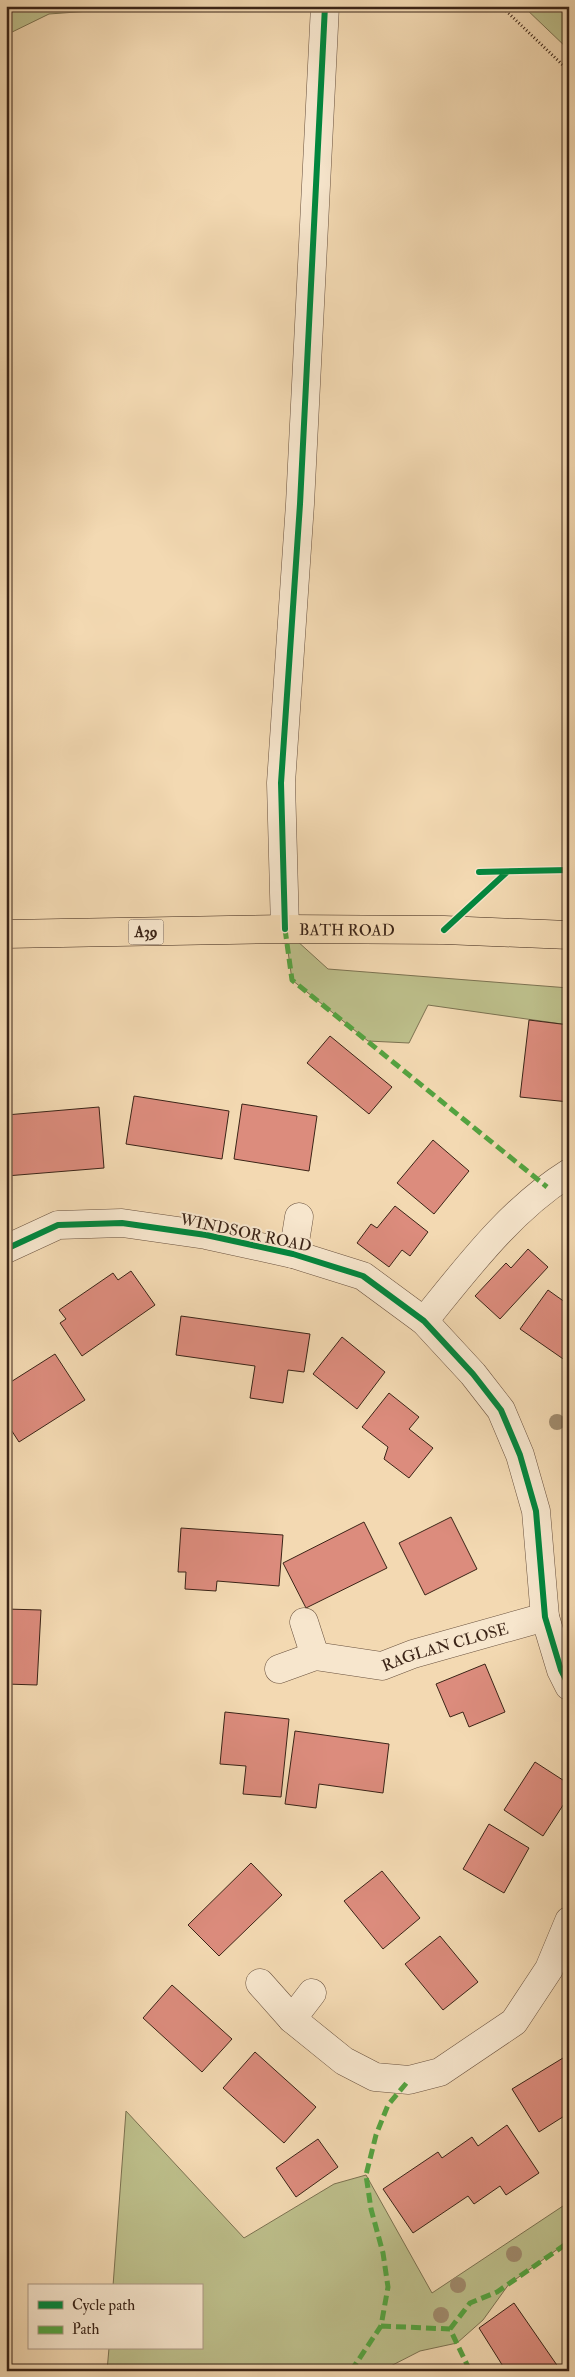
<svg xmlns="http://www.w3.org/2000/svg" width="575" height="2377" viewBox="0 0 575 2377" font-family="'IM FELL Double Pica',serif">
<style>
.green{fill:#bdbf8b;stroke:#7c7251}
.building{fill:#dc8c7d;stroke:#3b2417}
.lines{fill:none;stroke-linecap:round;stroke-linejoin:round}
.street-casing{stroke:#69513e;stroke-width:29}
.primary-casing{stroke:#3b2417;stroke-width:29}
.path{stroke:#3b2417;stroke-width:3;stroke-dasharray:1 2.5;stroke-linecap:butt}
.street{stroke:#f7e6cd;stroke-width:28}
.primary{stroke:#f3d9b2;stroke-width:28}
.quiet{stroke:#54a340;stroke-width:5;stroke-dasharray:10 5;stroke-linecap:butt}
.cycleway-casing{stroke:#f7e6cd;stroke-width:9}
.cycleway{stroke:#00873e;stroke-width:6}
.tree{fill:#a08b6d}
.labels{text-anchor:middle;stroke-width:4;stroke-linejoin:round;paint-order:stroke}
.shield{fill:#f7e6cd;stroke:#735e4e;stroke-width:1}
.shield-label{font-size:15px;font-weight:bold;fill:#3b2417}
.street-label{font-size:16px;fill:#3b2417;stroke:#f7e6cd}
</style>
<rect width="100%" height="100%" fill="#f3d9b2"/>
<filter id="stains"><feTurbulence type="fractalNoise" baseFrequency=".004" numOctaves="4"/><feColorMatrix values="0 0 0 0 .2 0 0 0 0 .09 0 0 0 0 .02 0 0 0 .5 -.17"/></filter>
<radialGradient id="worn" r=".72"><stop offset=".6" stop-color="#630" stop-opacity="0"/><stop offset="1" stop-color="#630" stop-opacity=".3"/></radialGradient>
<path class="green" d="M6 6H123L117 9 49 14 6 35Z
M523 6H569V50Z
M285 930 328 969 569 988V1025L428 1005 409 1043 368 1041 292 980Z
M126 2111 244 2238 334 2184 366 2175 432 2293 569 2202V2241L509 2284 483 2320 457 2343 420 2351 381 2371H107L109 2348H201V2286H113Z"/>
<path class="building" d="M529 1020 569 1025V1102L520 1097Z
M330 1036 392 1087 369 1114 307 1063Z
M134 1096 229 1111 222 1159 126 1144Z
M242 1104 317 1116 309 1171 234 1159Z
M99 1107 104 1168 6 1176V1115Z
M433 1140 469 1171 434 1214 397 1183Z
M395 1206 428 1232 410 1256 402 1250 389 1267 357 1243 371 1224 377 1228Z
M528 1249 548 1267 500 1319 475 1296 506 1263 511 1268Z
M131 1271 155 1305 82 1356 60 1323 66 1319 59 1310 113 1273 118 1280Z
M548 1290 569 1305V1363L520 1329Z
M181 1316 310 1334 304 1372 288 1370 283 1403 250 1398 255 1366 176 1355Z
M342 1337 385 1372 357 1409 313 1374Z
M55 1354 85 1400 19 1442 6 1422V1385Z
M389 1393 419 1417 409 1429 433 1448 409 1478 384 1459 388 1447 362 1427Z
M451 1517 477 1569 425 1595 399 1543Z
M364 1522 387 1568 306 1608 283 1563Z
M181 1528 283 1535 279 1586 217 1581 216 1591 185 1589 186 1572H178Z
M6 1609 41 1610 37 1685 6 1684Z
M485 1664 505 1712 469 1727 463 1712 450 1717 436 1684Z
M225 1712 289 1719 281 1797 243 1794 246 1766 220 1764Z
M295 1731 389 1744 383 1793 319 1784 316 1808 285 1804Z
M535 1762 569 1784V1796L543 1836 504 1810Z
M489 1824 529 1848 504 1893 463 1869Z
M251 1863 282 1895 219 1956 188 1925Z
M382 1871 420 1918 383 1949 344 1901Z
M440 1936 478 1982 443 2010 405 1964Z
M172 1985 232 2039 202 2072 143 2018Z
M255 2052 316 2107 284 2143 223 2088Z
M563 2058 569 2068V2113L539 2132 512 2089Z
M507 2125 539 2173 506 2195 500 2186 474 2204 468 2196 413 2233 383 2189 438 2152 442 2158 472 2137 478 2146Z
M318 2139 338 2167 296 2197 276 2168Z
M514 2303 561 2371H506L479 2328Z"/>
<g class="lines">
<defs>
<g id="street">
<path d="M285 929 281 783 300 504 325 6"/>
<path d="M6 1249 58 1225 122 1223 206 1235 293 1254 363 1276 424 1321 473 1374 501 1410 520 1455 536 1511 545 1617 561 1670 569 1686"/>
<path d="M293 1254 299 1217"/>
<path d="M424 1321C467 1268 510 1210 569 1173"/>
<path d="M304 1622 315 1656"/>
<path id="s1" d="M279 1669 315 1656 382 1666 413 1654 545 1617"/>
<path d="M260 1983 292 2019 344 2061 375 2077 409 2080 440 2072 514 2022 549 1969 569 1921"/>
<path d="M292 2019 312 1993"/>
</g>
<g id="primary">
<path id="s2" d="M6 934 285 929 444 930 569 935"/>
</g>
</defs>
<use href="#street" class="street-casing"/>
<use href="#primary" class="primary-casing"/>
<path class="path" d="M501 6 569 71"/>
<use href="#street" class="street"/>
<use href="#primary" class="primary"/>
<path class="quiet" d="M285 929 292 980 547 1187
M381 2326 450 2329 470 2371
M450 2329 470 2303 497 2292 569 2242
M351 2371 381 2326 388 2287 383 2253 371 2209 366 2175 376 2135 388 2105 409 2080"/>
<defs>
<path id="cycleway" d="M479 872 569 870
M285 929 281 783 300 504 325 6
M444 930 507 872
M6 1249 58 1225 122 1223 206 1235 293 1254 363 1276 424 1321 473 1374 501 1410 520 1455 536 1511 545 1617 561 1670 569 1686"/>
</defs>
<use href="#cycleway" class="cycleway-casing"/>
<use href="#cycleway" class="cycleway"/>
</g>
<g class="tree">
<circle cx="557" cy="1422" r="8"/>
<circle cx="514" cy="2254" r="8"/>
<circle cx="458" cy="2285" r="8"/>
<circle cx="441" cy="2315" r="8"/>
</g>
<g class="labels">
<rect class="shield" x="128.5" y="919.5" width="35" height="25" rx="4"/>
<g class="shield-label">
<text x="146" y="937">A39</text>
</g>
<g class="street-label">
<text dy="6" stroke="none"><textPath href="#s2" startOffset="341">BATH ROAD</textPath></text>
<text transform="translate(246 1232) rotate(12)" y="6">WINDSOR ROAD</text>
<text dy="6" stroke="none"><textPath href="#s1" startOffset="172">RAGLAN CLOSE</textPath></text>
</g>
</g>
<rect width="575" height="2377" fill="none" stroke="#f3d9b2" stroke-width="25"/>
<rect x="8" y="8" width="560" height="2362" fill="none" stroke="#3b2417" stroke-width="2.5"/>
<rect x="12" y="12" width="550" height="2352" fill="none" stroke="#3b2417"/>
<rect x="28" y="2284" width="175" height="65" fill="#f7e6cd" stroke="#ac9884"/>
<rect x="38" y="2301" width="25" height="8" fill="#00873e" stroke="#ac9884"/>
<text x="72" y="2310" font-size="15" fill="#3b2417">Cycle path</text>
<rect x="38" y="2326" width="25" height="8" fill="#54a340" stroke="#ac9884"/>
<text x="72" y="2334" font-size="15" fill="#3b2417">Path</text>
<rect width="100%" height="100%" filter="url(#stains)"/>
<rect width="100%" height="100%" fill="url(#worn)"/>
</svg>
